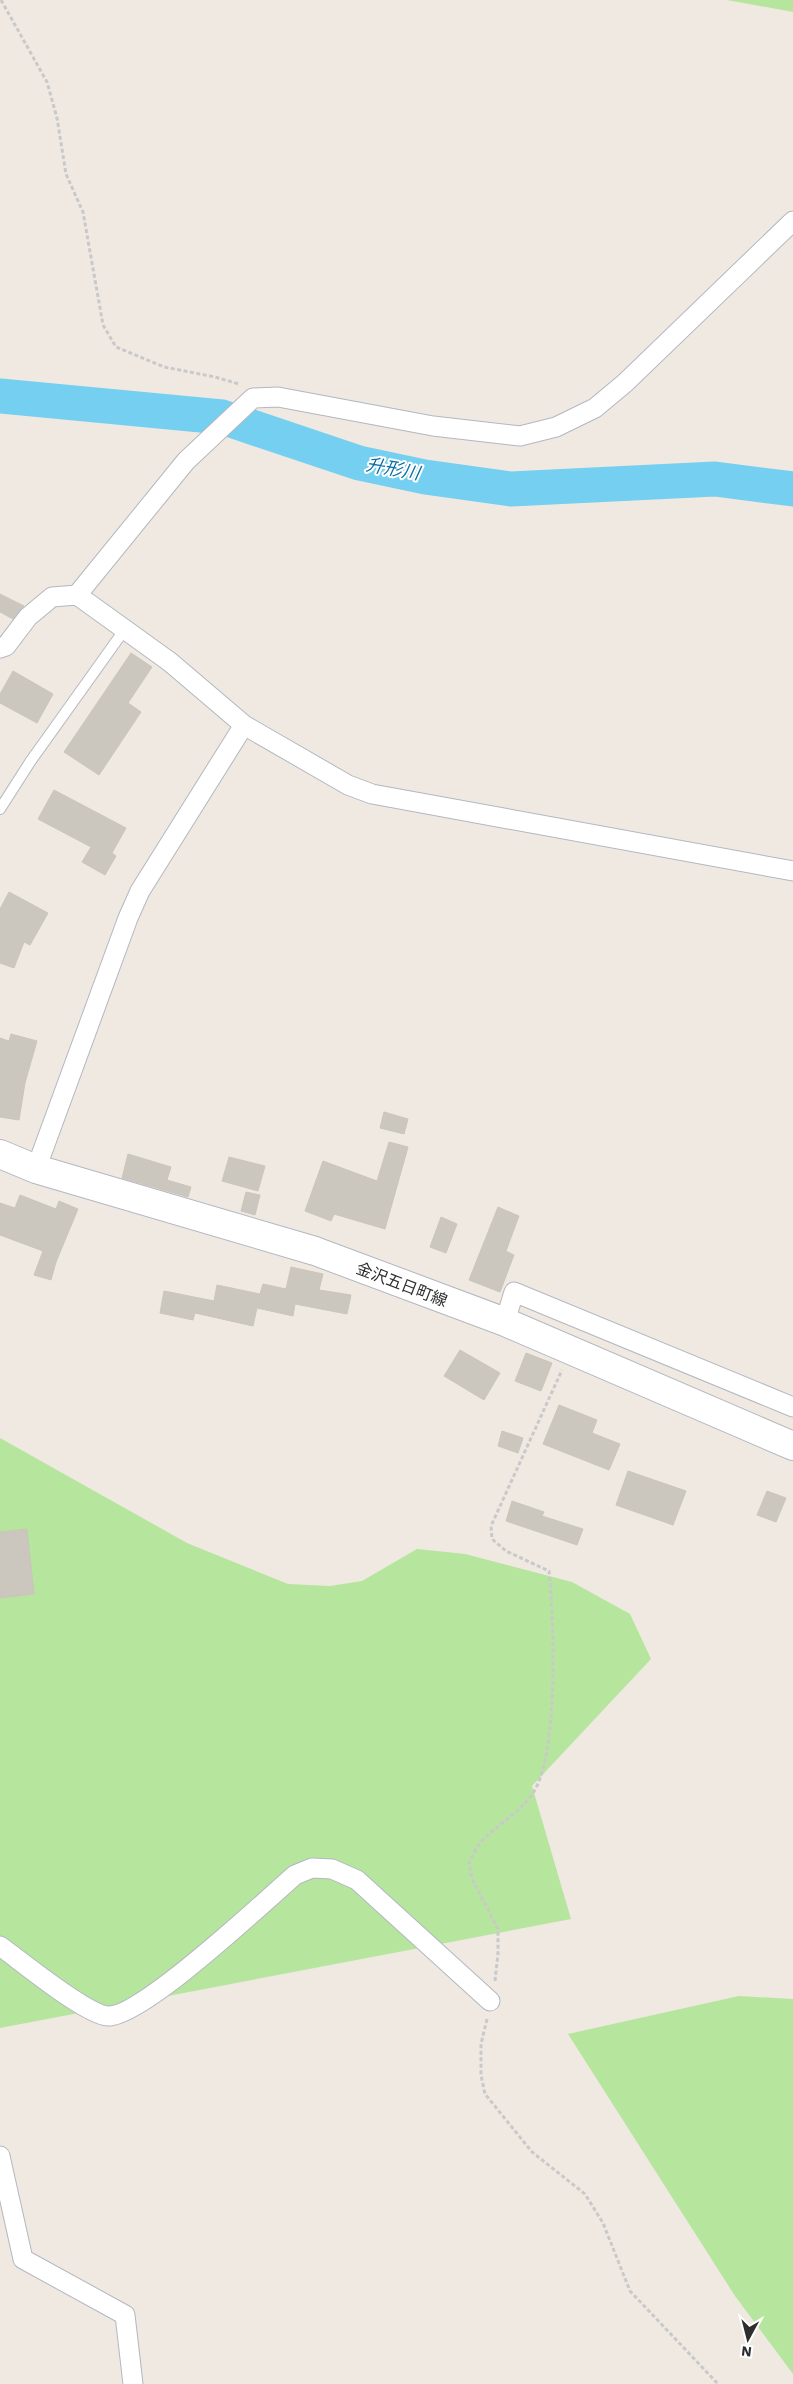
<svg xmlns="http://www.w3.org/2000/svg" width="793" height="2384" viewBox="0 0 793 2384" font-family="'Work Sans','Noto Sans JP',sans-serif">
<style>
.green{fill:#b6e59e}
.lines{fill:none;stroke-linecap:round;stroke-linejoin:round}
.river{stroke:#75cff0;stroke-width:35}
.building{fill:#cbc7bf;stroke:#cbc5ba}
.service-casing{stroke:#b4b7c1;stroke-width:12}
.minor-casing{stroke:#b4b7c1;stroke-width:21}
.secondary-casing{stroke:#b4b7c1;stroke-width:30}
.path{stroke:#c9c9c9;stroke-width:3;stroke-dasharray:4 2.5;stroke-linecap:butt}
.service{stroke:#fff;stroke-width:10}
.minor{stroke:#fff;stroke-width:19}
.secondary{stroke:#fff;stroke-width:28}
.labels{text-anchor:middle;stroke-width:4;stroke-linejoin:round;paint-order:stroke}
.street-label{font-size:16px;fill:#2e2e2e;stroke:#fff}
.water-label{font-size:18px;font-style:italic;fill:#0d6fa3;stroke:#fff}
</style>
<rect width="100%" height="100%" fill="#efe9e1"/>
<path class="green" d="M727 0H793V12Z
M0 1438 187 1543 288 1584 330 1586 362 1581 417 1549 465 1554 572 1582 630 1614 651 1659 532 1786 571 1919 0 2028Z
M739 1996 793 1999V2374L735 2296 568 2034Z"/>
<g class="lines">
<path class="river" d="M0 396 222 417 359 463 425 477 511 489 715 479 793 489"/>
</g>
<path class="building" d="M0 594 24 606 13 619 0 612Z
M131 653 152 667 128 703 141 712 99 775 64 752Z
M13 671 53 694 37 723 0 703V694Z
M54 790 126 828 112 853 116 856 105 875 82 862 91 847 38 819Z
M9 892 48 913 30 945 24 942 14 968 0 963V909Z
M11 1034 37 1041 25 1083 19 1120 0 1117V1038L9 1041Z
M384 1112 408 1119 404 1134 380 1128Z
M389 1142 408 1147 385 1229 334 1214 331 1221 305 1211 323 1161 377 1181Z
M128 1154 171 1167 167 1180 191 1187 188 1197 122 1178Z
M229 1157 265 1166 258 1191 222 1181Z
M246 1192 260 1195 255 1215 241 1211Z
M20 1195 56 1209 59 1201 78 1209 56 1262 51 1280 34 1275 43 1251 0 1235V1203L15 1208Z
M498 1207 519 1216 506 1251 514 1255 500 1292 469 1280Z
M441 1217 457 1224 446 1253 430 1247Z
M291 1267 323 1274 319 1290 351 1295 347 1314 295 1304 293 1316 257 1308 253 1326 195 1313 193 1320 160 1313 164 1291 214 1301 217 1285 260 1294 263 1284 286 1289Z
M460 1350 500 1373 484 1400 444 1376Z
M526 1353 552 1363 541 1391 515 1381Z
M559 1405 597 1420 592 1433 620 1444 609 1470 543 1444Z
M502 1431 523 1438 518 1453 498 1446Z
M628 1471 686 1491 673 1525 616 1505Z
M767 1491 786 1498 776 1522 757 1515Z
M512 1501 544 1512 542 1516 583 1529 577 1545 506 1521Z
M27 1529 34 1594 0 1598V1532Z"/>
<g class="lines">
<defs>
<path id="service" d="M0 809 30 762 125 629"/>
<path id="minor" d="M77 595 186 461 253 398 278 397 433 426 520 436 556 427 595 408 625 383 793 221
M0 648 6 646 28 617 52 597 77 595 170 662 244 725 348 785 372 794 793 871
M36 1169 128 918 140 891 244 725
M505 1322 514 1292 793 1407
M0 1946C21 1961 86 2015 108 2016 142 2017 264 1902 295 1875L312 1868 332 1869 357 1880 490 2001
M0 2156 23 2259 125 2315 133 2384"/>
<path id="secondary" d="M0 1154 36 1169 315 1251 505 1322 793 1446"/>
</defs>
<use href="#service" class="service-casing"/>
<use href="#minor" class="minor-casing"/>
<use href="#secondary" class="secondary-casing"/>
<path class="path" d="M1 0 47 82 57 118 66 174 83 212 103 325 116 347 164 367 215 377 239 384
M495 1981 498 1953V1929L472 1879 469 1863C473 1856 476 1848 480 1843 496 1825 520 1813 533 1793 559 1754 554 1620 549 1571L506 1551 492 1539 491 1526 562 1370
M487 2019 481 2044V2075L485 2094 532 2152 585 2194 603 2223 630 2291 718 2384"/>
<use href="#service" class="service"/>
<use href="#minor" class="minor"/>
<use href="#secondary" class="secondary"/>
</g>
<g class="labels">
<g class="street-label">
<text transform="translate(402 1284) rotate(21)" y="6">金沢五日町線</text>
</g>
<g class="water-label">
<text transform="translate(393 469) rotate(10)" y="6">升形川</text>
</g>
</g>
<g transform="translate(748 2339) rotate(187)" stroke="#ffffff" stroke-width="4" paint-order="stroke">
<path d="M0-4L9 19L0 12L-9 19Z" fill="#2e2e2e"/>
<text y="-8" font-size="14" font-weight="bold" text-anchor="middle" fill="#2e2e2e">N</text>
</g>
</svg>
